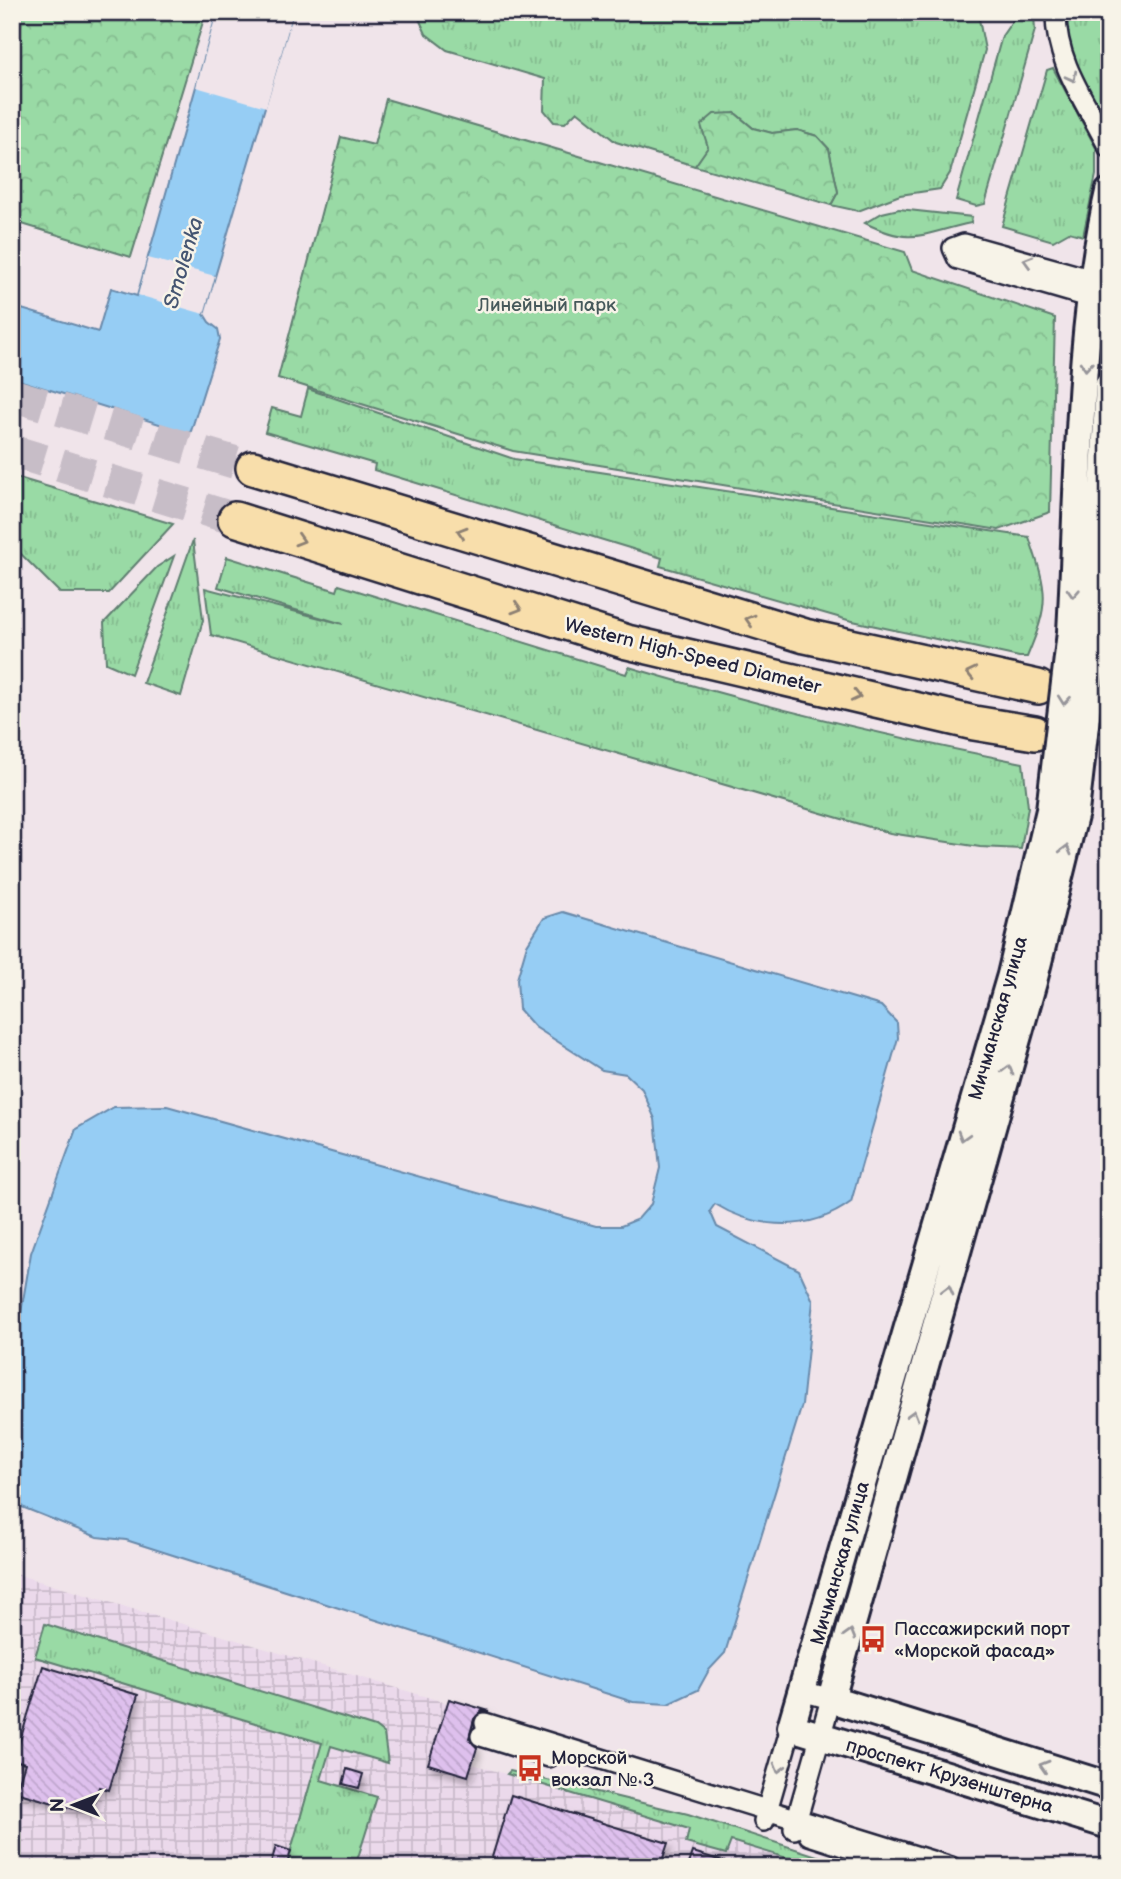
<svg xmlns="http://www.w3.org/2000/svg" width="1121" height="1879" viewBox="0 0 1121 1879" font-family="'Balsamiq Sans',sans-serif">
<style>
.industrial{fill:url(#industrial-grid)}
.grass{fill:url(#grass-tufts);stroke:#5e7e70;stroke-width:2}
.forest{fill:url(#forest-crowns);stroke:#5e7e70;stroke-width:2}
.water{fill:#96cdf4;stroke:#6889aa;stroke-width:2}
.pier{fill:#f0e4ea}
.building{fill:url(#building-back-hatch);stroke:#22223b;stroke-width:2;filter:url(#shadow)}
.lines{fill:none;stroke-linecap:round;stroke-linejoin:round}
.highway-tunnel{stroke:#c7bdc7;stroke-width:33;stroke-dasharray:33 17;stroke-linecap:butt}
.street-casing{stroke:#22223b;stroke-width:24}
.secondary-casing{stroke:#22223b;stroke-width:32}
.highway-casing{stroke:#22223b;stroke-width:38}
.street{stroke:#f7f3e8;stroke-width:19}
.secondary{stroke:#f7f3e8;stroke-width:26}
.highway{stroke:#f8deab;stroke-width:33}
.secondary-bridge-casing{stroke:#22223b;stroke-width:32;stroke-linecap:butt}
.secondary-bridge{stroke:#f7f3e8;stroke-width:26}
.oneway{stroke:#97959a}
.oneway2{stroke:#8d8073}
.labels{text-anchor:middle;stroke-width:5;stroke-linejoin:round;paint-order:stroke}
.park-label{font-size:19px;fill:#46595b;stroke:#f7f3e8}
.street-label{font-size:19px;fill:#22223b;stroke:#f7f3e8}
.poi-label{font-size:19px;fill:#22223b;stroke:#f7f3e8;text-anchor:start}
.water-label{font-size:21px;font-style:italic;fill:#455572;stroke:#f7f3e8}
</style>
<defs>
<pattern id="industrial-grid" width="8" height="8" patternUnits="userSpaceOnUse" patternTransform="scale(1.75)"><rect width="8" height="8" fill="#ebd9eb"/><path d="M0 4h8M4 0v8" fill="none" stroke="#c9baca"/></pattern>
<pattern id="grass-tufts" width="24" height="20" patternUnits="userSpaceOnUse" patternTransform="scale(1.75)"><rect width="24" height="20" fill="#99daa5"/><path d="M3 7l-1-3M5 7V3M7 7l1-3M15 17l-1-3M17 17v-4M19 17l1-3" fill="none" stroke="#84bb8f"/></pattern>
<pattern id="forest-crowns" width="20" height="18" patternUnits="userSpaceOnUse" patternTransform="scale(1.75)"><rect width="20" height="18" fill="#99daa5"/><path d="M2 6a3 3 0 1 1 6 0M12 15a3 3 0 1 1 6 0" fill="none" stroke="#84bb8f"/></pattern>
<pattern id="building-back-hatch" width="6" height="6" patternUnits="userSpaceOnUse" patternTransform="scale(1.75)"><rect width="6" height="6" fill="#dec0ed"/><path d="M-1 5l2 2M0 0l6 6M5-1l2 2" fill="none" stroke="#bea5cc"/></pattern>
<filter id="shadow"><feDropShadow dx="3" dy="5.5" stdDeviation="3.5" flood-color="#0004"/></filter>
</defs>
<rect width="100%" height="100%" fill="#f0e4ea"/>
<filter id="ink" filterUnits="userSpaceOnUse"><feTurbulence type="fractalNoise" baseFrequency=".0143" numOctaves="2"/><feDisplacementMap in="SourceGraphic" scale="14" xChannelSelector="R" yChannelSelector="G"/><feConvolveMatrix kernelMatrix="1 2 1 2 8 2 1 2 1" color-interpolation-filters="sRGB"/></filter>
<g filter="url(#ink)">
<path class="industrial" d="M12 1573 447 1703 448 1699 488 1711 472 1764 816 1867H12Z"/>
<path class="grass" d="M416 12H993L979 19 985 50 950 173 940 189 900 195 858 211 831 205 838 192 829 149 817 136 797 130 772 133 753 128 735 113 695 166 616 142 577 111 565 123 554 122 544 110 545 79 447 50 426 34Z
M1023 12 1034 15 1035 30 985 204 976 206 956 200 1002 36 1015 17Z
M1064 12H1109V121H1106L1073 66Z
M1053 68 1096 148V175L1083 236 1069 232 1053 241 1002 226 1047 70Z
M899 209 972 217 971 223C922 233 914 247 865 223L882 213Z
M308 389 514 459 1029 537C1048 593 1050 602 1027 657H1019L848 620 660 566 662 558 374 470 375 464 265 432 272 408 301 416Z
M12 476 173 524 109 593H60L12 545Z
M193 540 203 620 181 696 143 683Z
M174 556 131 674 106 663 104 623 157 567Z
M227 557 337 591 339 585 626 674 629 667C759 706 890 737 1023 763L1028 807 1021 849 980 847 890 833 211 635 205 588 343 624 218 587Z
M45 1624 375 1727 384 1734 388 1763 331 1746 321 1780 377 1797 355 1867H286L322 1743 35 1657Z
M510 1771 688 1814 851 1867H816L731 1841 726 1854 686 1843 689 1829 507 1774Z"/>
<path class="forest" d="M12 12H206L131 257 12 221Z
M386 99 905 252 912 270 1055 318 1050 512 999 530 513 451 278 378 341 137 374 145Z
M735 113 753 128 772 133 797 130 817 136 829 149 838 192 831 205 695 166 708 147 701 125 714 114Z"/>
<path class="water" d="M217 12H293L204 314 209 322 218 329 220 339 191 431 188 433 12 378V306L98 332 111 288 137 296Z
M563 912 881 1006 897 1023 898 1038 851 1202C811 1232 757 1230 715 1204L710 1211 717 1227 799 1270 813 1301 802 1405 725 1653 709 1670 698 1690 668 1704 633 1702 126 1540 97 1537 12 1503V1366L31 1253 76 1129 114 1107 167 1106 596 1226H621L638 1219 651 1204 660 1168 655 1119 642 1089 626 1074 602 1070 535 1027 519 1009 517 979 527 945 544 918Z"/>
<path class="pier" d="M217 12H293L266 107 196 87Z
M148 258 215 276 204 314 138 295Z"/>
<path class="building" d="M43 1666 138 1695 109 1790 99 1787 91 1814 16 1792 25 1763 14 1760Z
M449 1699 489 1711H482L474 1719 469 1738 477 1748 468 1776 428 1764Z
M347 1769 363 1774 359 1788 343 1784Z
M511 1795 668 1843 660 1867H489Z
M276 1846 291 1851 286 1867H270Z
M693 1852 732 1864 731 1867H688Z"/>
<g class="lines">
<path class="highway-tunnel" d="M12 395 253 468
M12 451 235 519
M1056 690 1109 697
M1051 736 1109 745"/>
<defs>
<path id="street" d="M1056 12C1055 63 1087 103 1109 148
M1092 298 958 259 953 248 964 244 1093 280
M485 1723 951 1867
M481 1736 549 1757
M764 1821 791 1727
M794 1829 831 1699 802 1691
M809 1835 908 1867"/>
<path id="secondary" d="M1071 632C1079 490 1077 330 1109 192
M1095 638 1109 384
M1050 810 1011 975 791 1727 1109 1825
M1075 812 1033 982 831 1699 1109 1786"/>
<path id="highway" d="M253 468 805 636 1038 687
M235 519 627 642 974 723 1035 733"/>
</defs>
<use href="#street" class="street-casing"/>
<use href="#secondary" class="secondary-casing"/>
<use href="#highway" class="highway-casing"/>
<use href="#street" class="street"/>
<use href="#secondary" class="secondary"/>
<use href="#highway" class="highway"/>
<defs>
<path id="secondary-bridge" d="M1050 810 1071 632
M1075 812 1095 638"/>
</defs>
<use href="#secondary-bridge" class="secondary-bridge-casing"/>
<use href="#secondary-bridge" class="secondary-bridge"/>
</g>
<defs><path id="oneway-chevron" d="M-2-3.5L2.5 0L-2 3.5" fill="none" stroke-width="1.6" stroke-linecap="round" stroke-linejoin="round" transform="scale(1.75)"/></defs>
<g class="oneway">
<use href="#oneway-chevron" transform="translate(1072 77) rotate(62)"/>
<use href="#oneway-chevron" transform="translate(1028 261) rotate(-164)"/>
<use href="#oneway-chevron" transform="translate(1086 366) rotate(94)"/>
<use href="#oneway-chevron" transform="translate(1073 593) rotate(93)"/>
<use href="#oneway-chevron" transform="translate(1064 700) rotate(96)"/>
<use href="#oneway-chevron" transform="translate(1066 850) rotate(-76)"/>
<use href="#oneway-chevron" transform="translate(1008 1070) rotate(-75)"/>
<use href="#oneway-chevron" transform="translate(963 1136) rotate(106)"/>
<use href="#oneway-chevron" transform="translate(948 1290) rotate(-75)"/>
<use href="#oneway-chevron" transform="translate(913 1415) rotate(-74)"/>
<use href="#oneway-chevron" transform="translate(850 1634) rotate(-74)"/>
<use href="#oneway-chevron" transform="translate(1044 1766) rotate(-163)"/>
<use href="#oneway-chevron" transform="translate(779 1768) rotate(106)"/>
</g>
<g class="oneway2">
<use href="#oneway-chevron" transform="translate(462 532) rotate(-163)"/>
<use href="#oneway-chevron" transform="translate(300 540) rotate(17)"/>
<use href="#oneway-chevron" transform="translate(517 608) rotate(17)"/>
<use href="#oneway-chevron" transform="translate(750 620) rotate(-163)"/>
<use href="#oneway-chevron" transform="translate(971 673) rotate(-167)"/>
<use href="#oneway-chevron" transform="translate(856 696) rotate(13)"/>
</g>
</g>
<defs>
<symbol id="bus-bare" viewBox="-9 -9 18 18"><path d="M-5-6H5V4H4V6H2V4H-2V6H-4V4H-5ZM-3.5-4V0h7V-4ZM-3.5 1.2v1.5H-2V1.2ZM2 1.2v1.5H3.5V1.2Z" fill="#c8321e" stroke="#f7f3e8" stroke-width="2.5" paint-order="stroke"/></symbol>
</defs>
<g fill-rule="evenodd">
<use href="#bus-bare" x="854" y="1620" width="38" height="38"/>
<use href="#bus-bare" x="511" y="1749" width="38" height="38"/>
</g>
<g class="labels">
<g class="park-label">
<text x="547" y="311">Линейный парк</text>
</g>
<g class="street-label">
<text transform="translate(693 655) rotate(14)" y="7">Western High-Speed Diameter</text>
<text transform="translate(997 1018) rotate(-74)" y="7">Мичманская улица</text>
<text transform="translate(839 1563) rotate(-74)" y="7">Мичманская улица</text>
<text transform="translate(950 1775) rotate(17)" y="7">проспект Крузенштерна</text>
</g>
<g class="poi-label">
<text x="894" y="1635">Пассажирский порт<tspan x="894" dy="22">«Морской фасад»</tspan></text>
<text x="551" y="1764">Морской<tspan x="551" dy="22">вокзал № 3</tspan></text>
</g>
<g class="water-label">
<text transform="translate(183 263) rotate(-74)" y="7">Smolenka</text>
</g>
</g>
<rect width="1121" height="1879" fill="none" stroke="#f7f3e8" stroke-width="42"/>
<rect x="21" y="21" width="1079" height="1837" fill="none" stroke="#22223b" stroke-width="2.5" filter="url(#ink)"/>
<g transform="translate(74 1805) rotate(270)" stroke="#f7f3e8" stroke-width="5" paint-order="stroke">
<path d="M0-5L12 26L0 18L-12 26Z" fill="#22223b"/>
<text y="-10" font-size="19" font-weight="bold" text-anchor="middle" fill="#22223b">N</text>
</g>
</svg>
